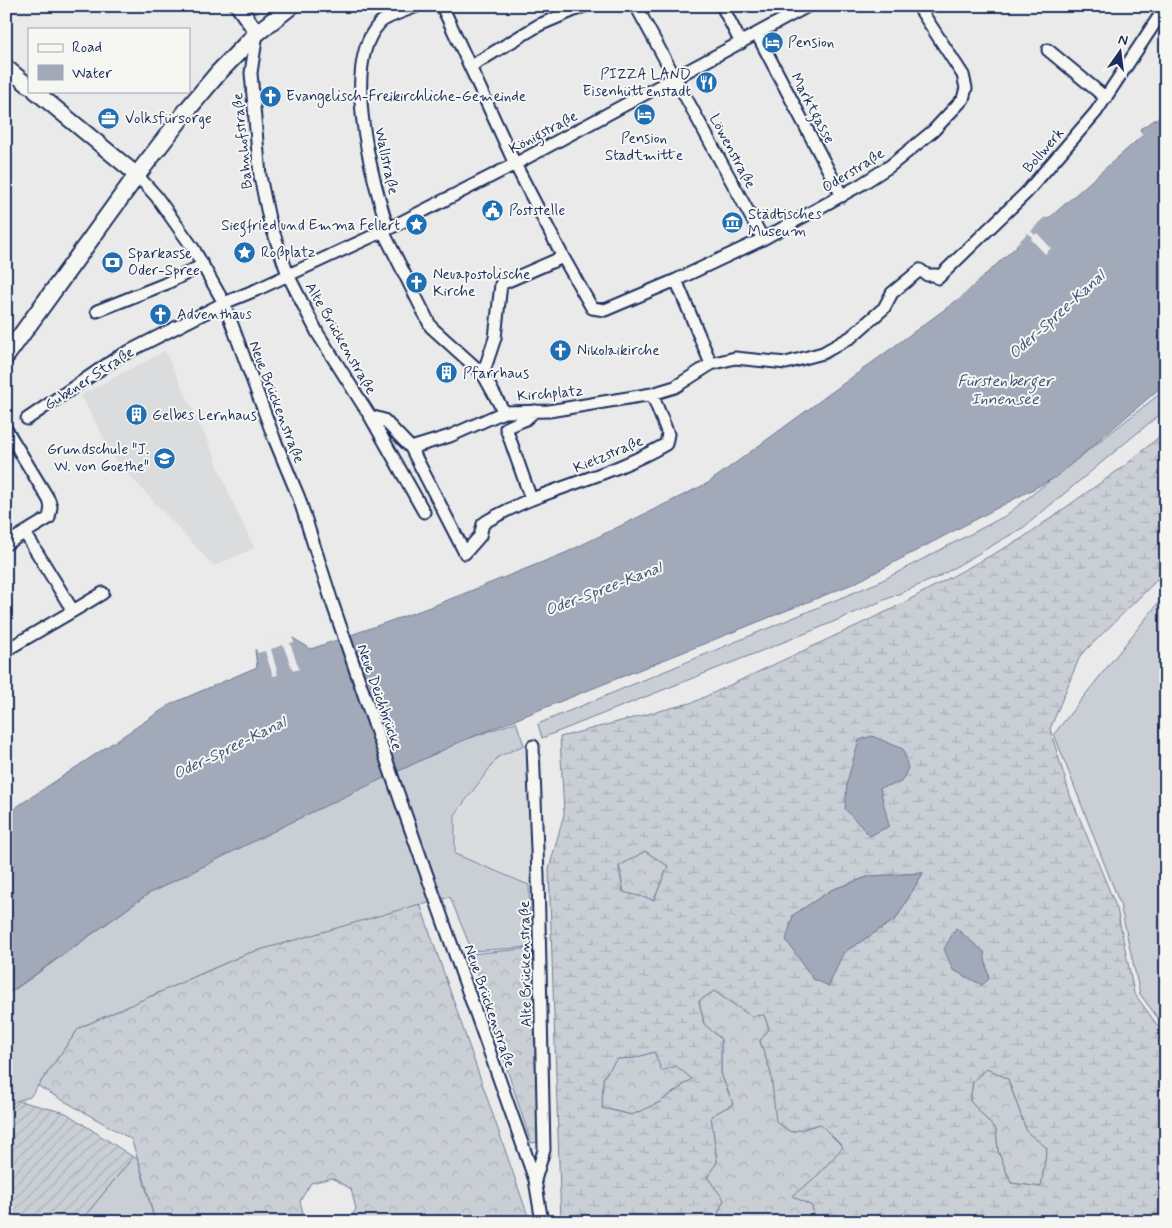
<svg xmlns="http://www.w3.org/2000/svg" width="1172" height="1228" viewBox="0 0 1172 1228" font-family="Mynerve,sans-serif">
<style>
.built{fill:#dadcde}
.grass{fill:#caced5;stroke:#727e9a}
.forest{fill:url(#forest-crowns);stroke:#727e9a}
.wetland{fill:url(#wetland-marsh);stroke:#727e9a;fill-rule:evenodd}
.garden{fill:url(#garden-furrows);stroke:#727e9a}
.water{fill:#a2aaba;stroke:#6c7995}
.pier{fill:#e9eae9}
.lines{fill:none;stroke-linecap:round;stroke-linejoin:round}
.minor-casing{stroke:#1b2f5e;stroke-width:15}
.tertiary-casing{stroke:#1b2f5e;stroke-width:18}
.secondary-casing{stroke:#1b2f5e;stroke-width:20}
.minor{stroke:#f6f6f2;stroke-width:11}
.tertiary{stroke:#f6f6f2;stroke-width:14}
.secondary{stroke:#f6f6f2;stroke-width:16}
.labels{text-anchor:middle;stroke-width:4;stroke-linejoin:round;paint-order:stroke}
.poi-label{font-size:15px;fill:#1b2f5e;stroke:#f6f6f2;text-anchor:start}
.street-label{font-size:15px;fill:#1b2f5e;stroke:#f6f6f2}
.water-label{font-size:16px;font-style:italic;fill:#44547a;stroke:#f6f6f2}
</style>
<defs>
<pattern id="forest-crowns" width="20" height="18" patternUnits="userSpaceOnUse" patternTransform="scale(1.25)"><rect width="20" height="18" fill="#caced5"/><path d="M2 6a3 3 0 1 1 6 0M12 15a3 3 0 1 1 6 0" fill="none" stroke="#adb1b9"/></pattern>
<pattern id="wetland-marsh" width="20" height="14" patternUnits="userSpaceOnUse" patternTransform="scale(1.25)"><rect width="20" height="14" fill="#caced5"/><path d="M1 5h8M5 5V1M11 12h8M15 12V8" fill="none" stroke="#adb1b9"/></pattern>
<pattern id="garden-furrows" width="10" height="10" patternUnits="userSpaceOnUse" patternTransform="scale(1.25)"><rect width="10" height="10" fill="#caced5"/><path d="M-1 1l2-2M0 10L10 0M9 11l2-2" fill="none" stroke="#adb1b9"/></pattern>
</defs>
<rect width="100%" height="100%" fill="#e9eae9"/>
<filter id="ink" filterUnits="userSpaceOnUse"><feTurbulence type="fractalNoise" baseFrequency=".02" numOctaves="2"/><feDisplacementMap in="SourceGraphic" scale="10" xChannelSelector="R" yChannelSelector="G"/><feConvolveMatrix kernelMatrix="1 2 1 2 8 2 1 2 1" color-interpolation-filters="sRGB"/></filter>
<g filter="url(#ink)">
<path class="built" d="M165 351 214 455 230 496 254 548 214 566 116 461 81 395Z
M524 746 532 799 530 884 457 854 456 816 498 758Z"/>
<path class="grass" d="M1166 389V409L1024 527 938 577 819 628 542 738 538 724 879 582 1005 516Z
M1166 593V1029L1140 994 1120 904 1054 734Z
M516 722 524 745 498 757 455 815V854L529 885 531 947 472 951 450 897 246 954 79 1028 30 1097 16 1101 6 1110V996L148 894 305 815 461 741Z
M133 1157 138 1159 155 1222H80Z"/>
<path class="forest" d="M645 851 668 866 654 900 624 893 619 866Z
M420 904 530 1222H348L356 1209 351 1189 332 1178 311 1183 300 1201 305 1222H155L143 1175 131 1139 38 1086 79 1028 246 954Z
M533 948 538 1142 531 1143 470 954Z
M714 991 751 1016 764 1014 769 1029 760 1041 771 1073 777 1122 791 1132 820 1124 844 1147 817 1176 793 1196 812 1206 816 1222H726L718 1213 724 1200 707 1177 717 1161 711 1116 733 1104 721 1074V1039L704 1024 699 1001Z
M654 1052 676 1065 692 1079 660 1102 632 1115 602 1108 603 1078 617 1059 634 1058Z
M987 1068 1008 1079 1027 1132 1047 1148 1041 1187 1011 1183 998 1151 996 1130 970 1101 973 1081Z"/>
<path class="wetland" d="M1166 431V571L1080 656 1050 729 1070 795 1117 909 1134 993 1166 1037V1215L1152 1222H1132L1136 1218 1119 1222H816L812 1206 792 1196 817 1176 843 1147 820 1124 791 1132 776 1122 771 1073 760 1041 769 1029 764 1015 751 1016 714 991 699 1001 704 1024 721 1039V1074L733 1104 711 1116 717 1162 707 1177 724 1200 718 1213 726 1222H561L549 869 564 814 560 737 694 702 892 609 1021 539 1127 464ZM645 851 668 866 654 900 623 892 619 866ZM923 873 896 919 843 953 831 890 870 876ZM654 1052 662 1071 676 1066 692 1079 660 1102 632 1115 602 1108 603 1078 617 1059 634 1058ZM987 1068 1008 1079 1027 1132 1047 1148 1041 1187 1011 1183 998 1151 996 1130 970 1101 973 1081Z"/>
<path class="garden" d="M19 1101 66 1113 133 1157 80 1222H6V1114Z"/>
<path class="water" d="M1166 113V383L1056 477 855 583 462 741 304 816 148 894 6 995V814L171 704 257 667 255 650 291 637 311 649 433 606 565 553 708 483 956 301 1017 246 1016 244 1045 217 1048 219 1143 135 1140 129Z
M872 736 903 749 908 768 901 782 880 788 889 826 870 836 845 809 847 782 859 740Z
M923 873 896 919 843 953 829 986 813 979 786 940 793 915 831 890 870 876Z
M956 928 984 952 989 979 982 985 953 970 944 949Z"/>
<path class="pier" d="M1137 128 1143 134 1047 219 1045 217 1031 231 1035 235 1037 233 1051 248 1045 254 1031 239 1032 237 1028 233 958 300 955 298 1014 246V243L1044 215 1048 216 1140 134Z
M291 634 294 642 290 643 299 669 293 671 283 645 271 649 278 675 273 676 265 651 258 653 255 647Z"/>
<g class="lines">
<defs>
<path id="minor" d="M442 6 515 164 563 257 592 308 605 310 676 280 763 239 862 184 890 166 933 131 963 99 966 88 963 75 918 6
M636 6 763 239
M722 6 741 43
M257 33 251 73 260 176 269 219 288 275 318 334 370 416 424 512
M757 34 842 196
M1048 50 1106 98
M471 66 539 25 584 6
M137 175 156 196 193 248 224 303 274 438 299 498 332 602 401 802 535 1180 542 1222
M388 229C373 181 340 66 379 24 384 17 408 10 417 6
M383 231 431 327 483 374
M676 280 711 364
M97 311 165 284 203 265
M504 412 483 374 495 338 501 284 563 257
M370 416 384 420 411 448 465 553 480 536 483 524 487 521C502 513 516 505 532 499 578 481 623 469 666 444L668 434 652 394
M27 419 118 357 224 303 256 290 388 229 515 164 808 6
M6 429 49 500 51 507 49 518 6 544
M411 448 450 436 504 412 549 411 652 394 675 387 711 364 735 358 786 363 823 353 851 337 884 308 892 293 920 270 927 275H936L938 278 1026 193 1096 112 1166 6
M531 499 506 428 526 419 535 411
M25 533 73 611 103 593
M6 650 73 611
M533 746 538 876 544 1150 535 1180"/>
<path id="tertiary" d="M238 6 257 33
M6 67 29 86
M35 91 137 175"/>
<path id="secondary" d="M6 356 137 175 188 109 219 72 257 33 291 6"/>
</defs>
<use href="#minor" class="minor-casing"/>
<use href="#tertiary" class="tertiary-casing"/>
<use href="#secondary" class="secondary-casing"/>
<use href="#minor" class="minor"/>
<use href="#tertiary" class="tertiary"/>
<use href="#secondary" class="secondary"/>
</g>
</g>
<defs>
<symbol id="hotel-disc" viewBox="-11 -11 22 22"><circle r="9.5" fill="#1f6fb2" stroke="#f6f6f2"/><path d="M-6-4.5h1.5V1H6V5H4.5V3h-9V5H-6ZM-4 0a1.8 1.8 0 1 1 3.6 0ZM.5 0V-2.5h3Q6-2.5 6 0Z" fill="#fff"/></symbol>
<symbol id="restaurant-disc" viewBox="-11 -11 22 22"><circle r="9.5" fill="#1f6fb2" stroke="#f6f6f2"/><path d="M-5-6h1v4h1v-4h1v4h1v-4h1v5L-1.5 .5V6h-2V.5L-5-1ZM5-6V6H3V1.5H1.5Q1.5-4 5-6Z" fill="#fff"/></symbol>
<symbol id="church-disc" viewBox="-11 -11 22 22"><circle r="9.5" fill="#1f6fb2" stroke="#f6f6f2"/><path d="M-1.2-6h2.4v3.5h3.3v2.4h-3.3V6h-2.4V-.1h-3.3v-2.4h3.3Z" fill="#fff"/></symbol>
<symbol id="office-disc" viewBox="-11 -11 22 22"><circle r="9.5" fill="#1f6fb2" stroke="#f6f6f2"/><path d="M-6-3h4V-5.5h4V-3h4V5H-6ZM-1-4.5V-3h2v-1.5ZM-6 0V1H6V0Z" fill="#fff"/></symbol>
<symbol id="civic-disc" viewBox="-11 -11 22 22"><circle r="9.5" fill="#1f6fb2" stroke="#f6f6f2"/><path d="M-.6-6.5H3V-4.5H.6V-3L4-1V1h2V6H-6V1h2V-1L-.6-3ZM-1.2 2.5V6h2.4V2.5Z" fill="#fff"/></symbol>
<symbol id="museum-disc" viewBox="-11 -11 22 22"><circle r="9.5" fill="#1f6fb2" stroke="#f6f6f2"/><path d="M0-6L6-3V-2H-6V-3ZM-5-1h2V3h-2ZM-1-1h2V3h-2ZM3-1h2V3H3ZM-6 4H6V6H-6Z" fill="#fff"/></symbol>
<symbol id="sight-disc" viewBox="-11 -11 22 22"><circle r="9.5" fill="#1f6fb2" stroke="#f6f6f2"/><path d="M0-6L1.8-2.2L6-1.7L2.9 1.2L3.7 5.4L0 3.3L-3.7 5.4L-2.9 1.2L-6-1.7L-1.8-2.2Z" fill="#fff"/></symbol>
<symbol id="bank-disc" viewBox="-11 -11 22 22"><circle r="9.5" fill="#1f6fb2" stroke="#f6f6f2"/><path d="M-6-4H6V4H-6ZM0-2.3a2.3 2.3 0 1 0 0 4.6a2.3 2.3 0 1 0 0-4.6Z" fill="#fff"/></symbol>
<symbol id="building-disc" viewBox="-11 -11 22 22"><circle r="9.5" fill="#1f6fb2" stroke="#f6f6f2"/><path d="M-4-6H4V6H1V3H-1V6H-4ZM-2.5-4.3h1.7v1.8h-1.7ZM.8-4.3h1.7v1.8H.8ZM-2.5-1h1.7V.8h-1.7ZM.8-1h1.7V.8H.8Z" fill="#fff"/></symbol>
<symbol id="school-disc" viewBox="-11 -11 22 22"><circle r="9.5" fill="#1f6fb2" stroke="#f6f6f2"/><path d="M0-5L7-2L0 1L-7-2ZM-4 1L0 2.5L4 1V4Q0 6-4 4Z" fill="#fff"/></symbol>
</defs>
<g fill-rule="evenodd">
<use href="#hotel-disc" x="760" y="30" width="25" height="25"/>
<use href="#restaurant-disc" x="694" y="70" width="25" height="25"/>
<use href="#church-disc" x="258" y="84" width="25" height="25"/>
<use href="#hotel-disc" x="632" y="102" width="25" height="25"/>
<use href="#office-disc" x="96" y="106" width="25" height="25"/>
<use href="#civic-disc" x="480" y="198" width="25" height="25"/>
<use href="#museum-disc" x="720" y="210" width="25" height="25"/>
<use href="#sight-disc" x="404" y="212" width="25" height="25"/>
<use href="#sight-disc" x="232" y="240" width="25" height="25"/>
<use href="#bank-disc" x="100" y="250" width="25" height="25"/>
<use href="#church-disc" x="404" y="270" width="25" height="25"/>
<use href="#church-disc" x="148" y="302" width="25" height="25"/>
<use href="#church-disc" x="548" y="338" width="25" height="25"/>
<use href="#building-disc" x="434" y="360" width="25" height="25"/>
<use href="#building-disc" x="124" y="402" width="25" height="25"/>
<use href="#school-disc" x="152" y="446" width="25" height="25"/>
</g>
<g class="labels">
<g class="poi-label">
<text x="788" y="47">Pension</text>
<text x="691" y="79" text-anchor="end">PIZZA LAND<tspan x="691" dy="17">Eisenhüttenstadt</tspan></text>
<text x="286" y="101">Evangelisch-Freikirchliche-Gemeinde</text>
<text x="125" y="123">Volksfürsorge</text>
<text x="644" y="143" text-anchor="middle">Pension<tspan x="644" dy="17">Stadtmitte</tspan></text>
<text x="509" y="215">Poststelle</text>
<text x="748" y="219">Städtisches<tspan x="748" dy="17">Museum</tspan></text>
<text x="400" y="230" text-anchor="end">Siegfried und Emma Fellert</text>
<text x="261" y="257">Roßplatz</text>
<text x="128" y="258">Sparkasse<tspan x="128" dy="17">Oder-Spree</tspan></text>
<text x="433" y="279">Neuapostolische<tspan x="433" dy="17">Kirche</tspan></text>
<text x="177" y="319">Adventhaus</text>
<text x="577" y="355">Nikolaikirche</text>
<text x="463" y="378">Pfarrhaus</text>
<text x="152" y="420">Gelbes Lernhaus</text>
<text x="149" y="454" text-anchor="end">Grundschule "J.<tspan x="149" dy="17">W. von Goethe"</tspan></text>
</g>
<g class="street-label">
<text transform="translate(813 108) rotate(62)" y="5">Marktgasse</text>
<text transform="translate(543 132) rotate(-28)" y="5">Königstraße</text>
<text transform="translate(242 141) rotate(-96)" y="5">Bahnhofstraße</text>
<text transform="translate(1043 150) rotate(-49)" y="5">Bollwerk</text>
<text transform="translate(733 151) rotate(62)" y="5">Löwenstraße</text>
<text transform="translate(387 161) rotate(78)" y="5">Wallstraße</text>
<text transform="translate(853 170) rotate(-32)" y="5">Oderstraße</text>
<text transform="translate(341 338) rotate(60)" y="5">Alte Brückenstraße</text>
<text transform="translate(89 378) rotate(-33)" y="5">Gubener Straße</text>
<text transform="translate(550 393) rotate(-5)" y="5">Kirchplatz</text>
<text transform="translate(277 402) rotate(69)" y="5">Neue Brückenstraße</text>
<text transform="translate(608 454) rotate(-23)" y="5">Kietzstraße</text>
<text transform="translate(380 697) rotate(71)" y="5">Neue Deichbrücke</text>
<text transform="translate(525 964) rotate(-91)" y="5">Alte Brückenstraße</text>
<text transform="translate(490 1006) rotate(71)" y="5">Neue Brückenstraße</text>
</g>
<g class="water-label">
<text transform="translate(1056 314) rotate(-42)" y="6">Oder-Spree-Kanal</text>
<text x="1005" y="386">Fürstenberger<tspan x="1005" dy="18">Innensee</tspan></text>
<text transform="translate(603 588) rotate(-21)" y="6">Oder-Spree-Kanal</text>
<text transform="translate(229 747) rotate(-26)" y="6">Oder-Spree-Kanal</text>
</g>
</g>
<rect width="1172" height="1228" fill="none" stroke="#f6f6f2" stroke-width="25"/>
<rect x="12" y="12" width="1147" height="1203" fill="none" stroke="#1b2f5e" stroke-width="2" filter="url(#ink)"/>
<rect x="28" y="28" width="162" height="65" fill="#f6f6f2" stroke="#9ea6b7"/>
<rect x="38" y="44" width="25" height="8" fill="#f6f6f2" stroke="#9ea6b7"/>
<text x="72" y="52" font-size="15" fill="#1b2f5e">Road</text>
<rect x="38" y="65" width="25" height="15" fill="#a2aaba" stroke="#9ea6b7"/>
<text x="72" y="78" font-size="15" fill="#1b2f5e">Water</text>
<g transform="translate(1120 52) rotate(14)" stroke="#f6f6f2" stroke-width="4" paint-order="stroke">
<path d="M0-4L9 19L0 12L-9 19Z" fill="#1b2f5e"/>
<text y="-8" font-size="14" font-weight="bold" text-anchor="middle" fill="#1b2f5e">N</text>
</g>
</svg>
